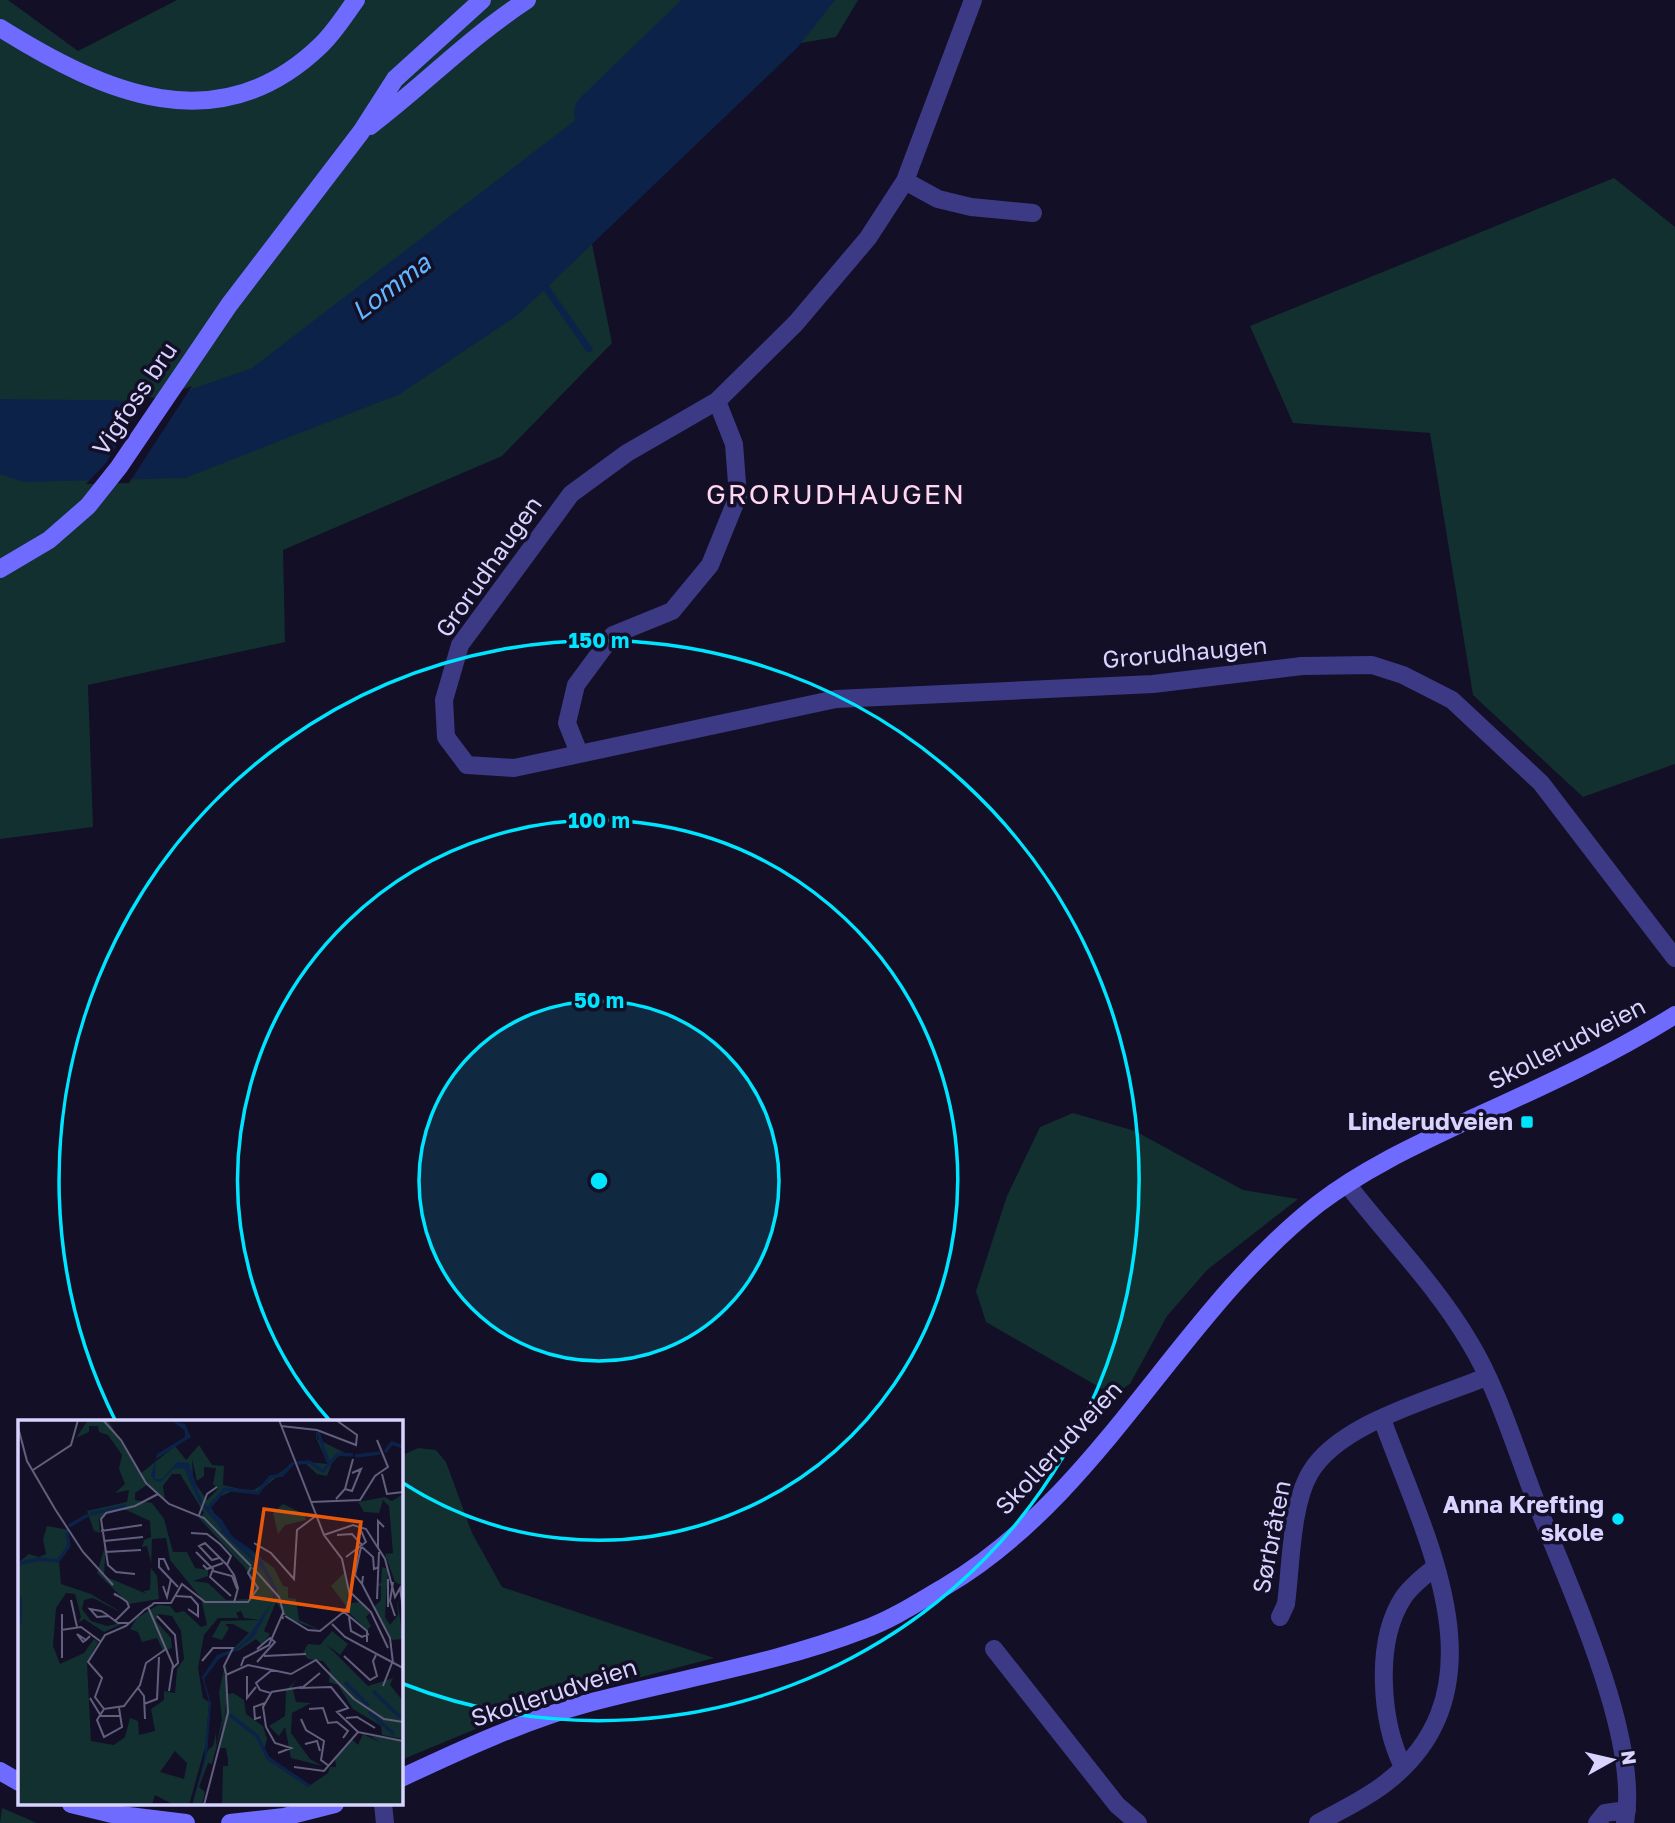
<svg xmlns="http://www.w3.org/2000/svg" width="1675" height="1823" viewBox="0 0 1675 1823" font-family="'Golos Text',sans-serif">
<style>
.green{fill:#12302f}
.water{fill:#0c2248}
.pier{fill:#130f26}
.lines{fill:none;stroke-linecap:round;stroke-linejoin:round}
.stream{stroke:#0c2248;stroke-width:7}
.river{stroke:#0c2248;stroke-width:44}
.street{stroke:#3d3a85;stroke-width:18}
.secondary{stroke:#6f6bff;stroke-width:18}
.ring{fill:none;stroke:#00e5ff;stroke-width:3.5}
.poi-dot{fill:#00e5ff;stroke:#130f26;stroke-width:2.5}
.labels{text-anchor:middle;stroke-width:7;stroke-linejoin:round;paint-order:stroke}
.street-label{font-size:24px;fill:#d9d4ff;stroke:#130f26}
.poi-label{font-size:24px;font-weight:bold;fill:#d9d4ff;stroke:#130f26;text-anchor:end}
.water-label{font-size:26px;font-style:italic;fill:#62b6ff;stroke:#130f26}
.quarter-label{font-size:28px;letter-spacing:2px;fill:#ffd6f0;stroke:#130f26}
.inset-river{fill:none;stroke:#0c2248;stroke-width:3.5}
.inset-road{fill:none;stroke:#625e7d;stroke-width:2}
.view{fill:#e8590c;fill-opacity:0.15;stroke:#e8590c;stroke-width:3.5}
.inset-edge{fill:none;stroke:#d9d4ff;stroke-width:3.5}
.centre{fill:#00e5ff;stroke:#130f26;stroke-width:3.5}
.ring-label{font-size:21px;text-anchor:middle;font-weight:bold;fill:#00e5ff;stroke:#130f26;stroke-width:7;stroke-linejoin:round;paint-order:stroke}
</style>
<rect width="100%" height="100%" fill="#130f26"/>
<path class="green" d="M0 0H8L78 51 177 0H858L836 37 778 47 592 244 612 343 502 456 283 550 285 642 88 685 93 827 0 839Z
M1614 178 1675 227V764L1583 797 1473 695 1430 433 1293 423 1250 326Z
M1073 1113 1135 1131 1243 1190 1298 1199 1207 1270 1167 1316 1130 1384 1113 1395 986 1322 976 1291 1007 1196 1040 1127Z
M418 1448 436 1450 446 1462 472 1533 502 1587 714 1658 531 1706 401 1760V1456Z
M2 1808 37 1823H0Z"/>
<path class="water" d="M732 0H835L798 47 518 315 400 394 185 478 23 482 0 474V399L158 401 252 368Z"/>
<path class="pier" d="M192 386 129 483 86 484 106 463 147 397 158 398Z"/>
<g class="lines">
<path class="stream" d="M546 288 589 349"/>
<path class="river" d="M596 113 713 0"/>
<path class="street" d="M973 0 905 181 868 238 796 323 717 401 627 453 571 494 460 645 444 700 446 737 467 765 514 768 836 699 1153 684 1302 666 1372 665 1403 675 1452 700 1541 783 1675 958
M905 181 938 199 971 207 1033 213
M579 753 567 723 576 685 613 635 672 611 710 565 738 496 734 444 717 401
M1347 1184C1388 1237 1436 1285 1470 1343 1497 1387 1516 1450 1535 1499 1567 1584 1641 1736 1625 1823
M1280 1617 1286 1604C1291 1566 1291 1505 1310 1473 1339 1423 1433 1399 1486 1377
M994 1649 1117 1805 1138 1823
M1403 1767C1381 1722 1374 1643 1403 1598 1411 1586 1423 1577 1434 1568
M383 1804 385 1823
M1318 1823C1341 1810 1366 1799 1387 1782 1509 1687 1423 1533 1382 1419
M1597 1823 1605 1813 1627 1810"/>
<path class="secondary" d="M0 28C104 93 218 144 320 46 334 33 345 15 356 0
M370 126C424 85 470 37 527 0
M0 569 49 540 88 506 119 467 229 305 361 132 395 79 482 0
M0 1771 19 1782
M401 1778C463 1749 525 1720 592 1702 683 1678 778 1663 865 1629 893 1619 920 1601 946 1586 1101 1494 1178 1314 1318 1204 1365 1168 1418 1144 1471 1119 1541 1087 1610 1056 1675 1015
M71 1804 112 1814 186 1823
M230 1823 284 1817 335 1804"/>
</g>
<circle cx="599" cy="1181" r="180" fill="#00e5ff" fill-opacity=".12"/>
<g class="ring">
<circle cx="599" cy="1181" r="180"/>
<path d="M331 1422A360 360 0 1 1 403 1483"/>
<path d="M116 1422A540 540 0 1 1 401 1683"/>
</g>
<g class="poi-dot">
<rect x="1520" y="1115" width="14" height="14" rx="3.5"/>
<circle cx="1618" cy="1519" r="7"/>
</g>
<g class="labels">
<g class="street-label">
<text transform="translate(135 399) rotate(-56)" y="8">Vigfoss bru</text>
<text transform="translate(489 567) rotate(-55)" y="8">Grorudhaugen</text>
<text transform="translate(1185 653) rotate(-5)" y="8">Grorudhaugen</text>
<text transform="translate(1567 1044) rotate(-27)" y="8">Skollerudveien</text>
<text transform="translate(1059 1448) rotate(-47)" y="8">Skollerudveien</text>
<text transform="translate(1272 1537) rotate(-79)" y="8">Sørbråten</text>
<text transform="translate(554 1693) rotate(-18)" y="8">Skollerudveien</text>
</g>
<g class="poi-label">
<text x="1513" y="1130">Linderudveien</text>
<text x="1604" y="1513">Anna Krefting<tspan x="1604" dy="28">skole</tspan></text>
</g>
<g class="water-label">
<text transform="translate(391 287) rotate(-37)" y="9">Lomma</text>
</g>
<g class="quarter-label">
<text x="836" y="504">GRORUDHAUGEN</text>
</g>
</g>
<g transform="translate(18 1420)">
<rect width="385" height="385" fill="#130f26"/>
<path d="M70 0H90L122 54 157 26 168 40 181 25 194 45 206 46 205 65 222 69 236 70 279 41 310 44 298 18 299 10V19L327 33 315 40 309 56 299 54 288 44H275L239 73 212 72 195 80 193 88 211 115 256 148 265 166 270 167V178L278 179 281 200 302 210 270 199 258 182 246 211 252 214 244 225 238 219 220 231 216 228 231 213 215 204H207L211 208 204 220 194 217 203 201 242 200 226 198 223 191 218 193 221 198H200L186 215 180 248 185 278 191 282 188 324 171 385H156L137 375 134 385H0V143L11 134 21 137 28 134 25 119 29 106 51 110 48 133 41 141 43 164 73 174 106 194 75 178 66 180 64 189 73 201 89 206 108 202 86 212 66 199 60 203 63 197 57 174 48 173 38 188 35 226 42 244 66 233 76 219 80 222 69 243 73 321 96 325 107 317 112 298 120 301 121 315 137 311 133 289 146 280V271L157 273 159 249 166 239 163 211 154 196 140 194 138 201 153 218 154 228 145 231 139 218 124 222 120 212 112 209 119 198 140 185 152 186 158 193 166 191 183 207 189 205 183 178 152 140 148 118 134 119 133 148 139 156 141 179 111 184 79 153 88 123 86 156 129 174 125 171 132 170 133 143 129 126 124 127 126 120 133 117 132 101 108 90H90L81 99 82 113 76 111 69 91 109 82 111 70 97 73 107 64 101 49 104 35 90 15 81 12 80 6H71V12L58 18ZM174 39 179 61 186 56V47L198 48 195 64 200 69 189 80 175 60ZM154 54H162L186 93 181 98 228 149 237 174 232 179 208 180 190 163 175 161 190 156V150L177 148 169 132H155L146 99 134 83 117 80V73L130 64 147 80 145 66ZM157 331 169 343 166 359 142 352ZM385 74V166L377 162 367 134 375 133 371 86 365 80 361 93 346 92 340 82 367 77 374 81ZM265 84 286 94 288 100 267 105 260 114 255 93ZM364 147 370 149 367 197 372 205 380 195 379 178 385 219 374 220 356 187 363 180V166L359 165 363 163ZM327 152 330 172 329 187 313 166ZM343 182 352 193 348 197 353 206 349 210 329 191 333 183ZM314 211 330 224 322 235 308 224 350 266 375 258 372 265 385 281V319L364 315 363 306 335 289 320 265 311 262 312 250 305 241 290 239 285 233 290 224 302 225ZM208 241 210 283 194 344 190 343 181 367 187 372 184 385H174L190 330 195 326 198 313V326L204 300 201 272ZM279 259 274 266 278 282 293 283 274 293 273 313 292 339 304 346 273 338 267 307 261 316 251 306 267 296 268 270ZM215 273 226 280 228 294 245 306 249 319 246 330 252 338 291 366 310 353 312 347H318L317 338 334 319 340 325 345 314 363 323 352 316 385 321V385H204L205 346H210V340L208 328H201L210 274Z" fill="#12302f" fill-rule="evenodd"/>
<path d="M153 0 167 4 173 17 138 39 137 59H144L159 42 171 43 184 82 204 100 214 116 242 136 260 171 236 217 218 231 202 238 186 259 193 283 189 336 174 385 186 340 191 282 184 257 199 235 218 228 231 215 254 182 256 172 238 136 211 118 181 82 166 48 155 49 143 62 137 61 133 56 139 34 167 17V11Z" fill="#0c2248"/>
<path class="inset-river" d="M300 12 310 42M367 32 374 23 385 27M337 36 362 33M278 43 291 42 305 51 320 34 335 35M189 90 207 69 240 73 252 57 264 55 275 43M72 94 108 86M51 106 70 95M204 110 245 148M0 144 20 139 40 141 51 126 49 112M2 177V203M327 262 351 286M355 271 382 297M351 292 376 314M212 295 239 316 250 338 291 366"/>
<path class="inset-road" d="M85 0 103 20 128 63 151 84 186 98 233 146M261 0 306 115 324 139 332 176 328 190 302 211 290 210 267 196M263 6 299 10 338 25 339 15 318 0M0 7 9 41 37 89 65 132 95 165M15 50 53 25 60 0M364 54 369 74 385 72M327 69 334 71 343 49 334 53M318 79 327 69 335 39M293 82 342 80 357 56 370 47 359 20M181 95 189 74 199 67M83 111 124 105M173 113 189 114 202 124 213 136 209 145M306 115 335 105 348 109 367 139 377 177 382 168 385 188M319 115 334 114 344 125M86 121 125 117M236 123 253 133 276 159 279 110 299 95M343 127 337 155 344 164 345 156M344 127 355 137 356 149 361 147M360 129V101L366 107M87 132 123 130M178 132 195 149 192 157 213 176M328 137 348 122 341 106M201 138 194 140 181 126 187 123 209 145 216 155 220 168 216 183M185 145 189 149 205 143M235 148 261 177 266 195M151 150 146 139H141V147L160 167M195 151 214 156 219 169M117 154 98 152 90 145 83 99 88 93 117 86 140 74M375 162 372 181 377 196M344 164 372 218 375 243M145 166 149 177 153 159M331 171 353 192 370 228M158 176 173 177 180 185V196L170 189M359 179 361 132M53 180 59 207M130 187 148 229 128 243 122 265 106 286 86 289 77 277 84 258 70 242 87 215 108 206 124 192 126 190 134 185 136 183H153L164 164 187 182H230L240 168 230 153 233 147M370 187V159M326 192 349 211V222M44 194V238M91 196 79 197 72 189 83 191 88 194 100 203H112M139 196 157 215 160 243 155 248M331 197 333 211 344 217 351 214M97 201 111 187 109 182 105 179 97 174H96L100 176M314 204 327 217 385 248M43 210 63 207 82 221M68 220 59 214 65 222 68 220 72 216M148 229 155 245 151 271M246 236 288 234M326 236 352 260 359 256 355 241 358 235M184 241 195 228H215L206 246 208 254M239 242 257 222 252 218 239 229M223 246 226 238 251 225 264 195 265 199M254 250 238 263 242 270 253 273 245 287 248 307 257 323 273 328 260 333M302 253 284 268 313 267 330 288 319 292 340 312M208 255 230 245 273 254 298 240 336 279 366 299 385 302M229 256V278L238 267M365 266 374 243M120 268 126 276 127 299M253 272 284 267M72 278 83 296H103M126 284 139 279 141 237M86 289 79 300 86 317 104 307 101 288M291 289 305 288 310 303 319 302 330 311 325 318M243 297 237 299 236 287 247 283M328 298 339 297 357 308M283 299 288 310 306 321 303 340 311 346M287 324 299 321 302 331M276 347 306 351 340 312 385 321M186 385 210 293 208 255"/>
<path class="view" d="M246 89 343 102 330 191 233 177Z"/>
<rect width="385" height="385" class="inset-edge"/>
</g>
<circle cx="599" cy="1181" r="10" class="centre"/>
<g class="ring-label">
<text x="599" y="648">150 m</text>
<text x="599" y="828">100 m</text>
<text x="599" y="1008">50 m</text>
</g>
<g transform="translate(1612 1760) rotate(82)" stroke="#130f26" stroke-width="5" paint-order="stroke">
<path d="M0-5L12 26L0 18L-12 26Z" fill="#d9d4ff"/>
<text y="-10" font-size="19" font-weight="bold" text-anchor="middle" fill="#d9d4ff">N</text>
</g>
</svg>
